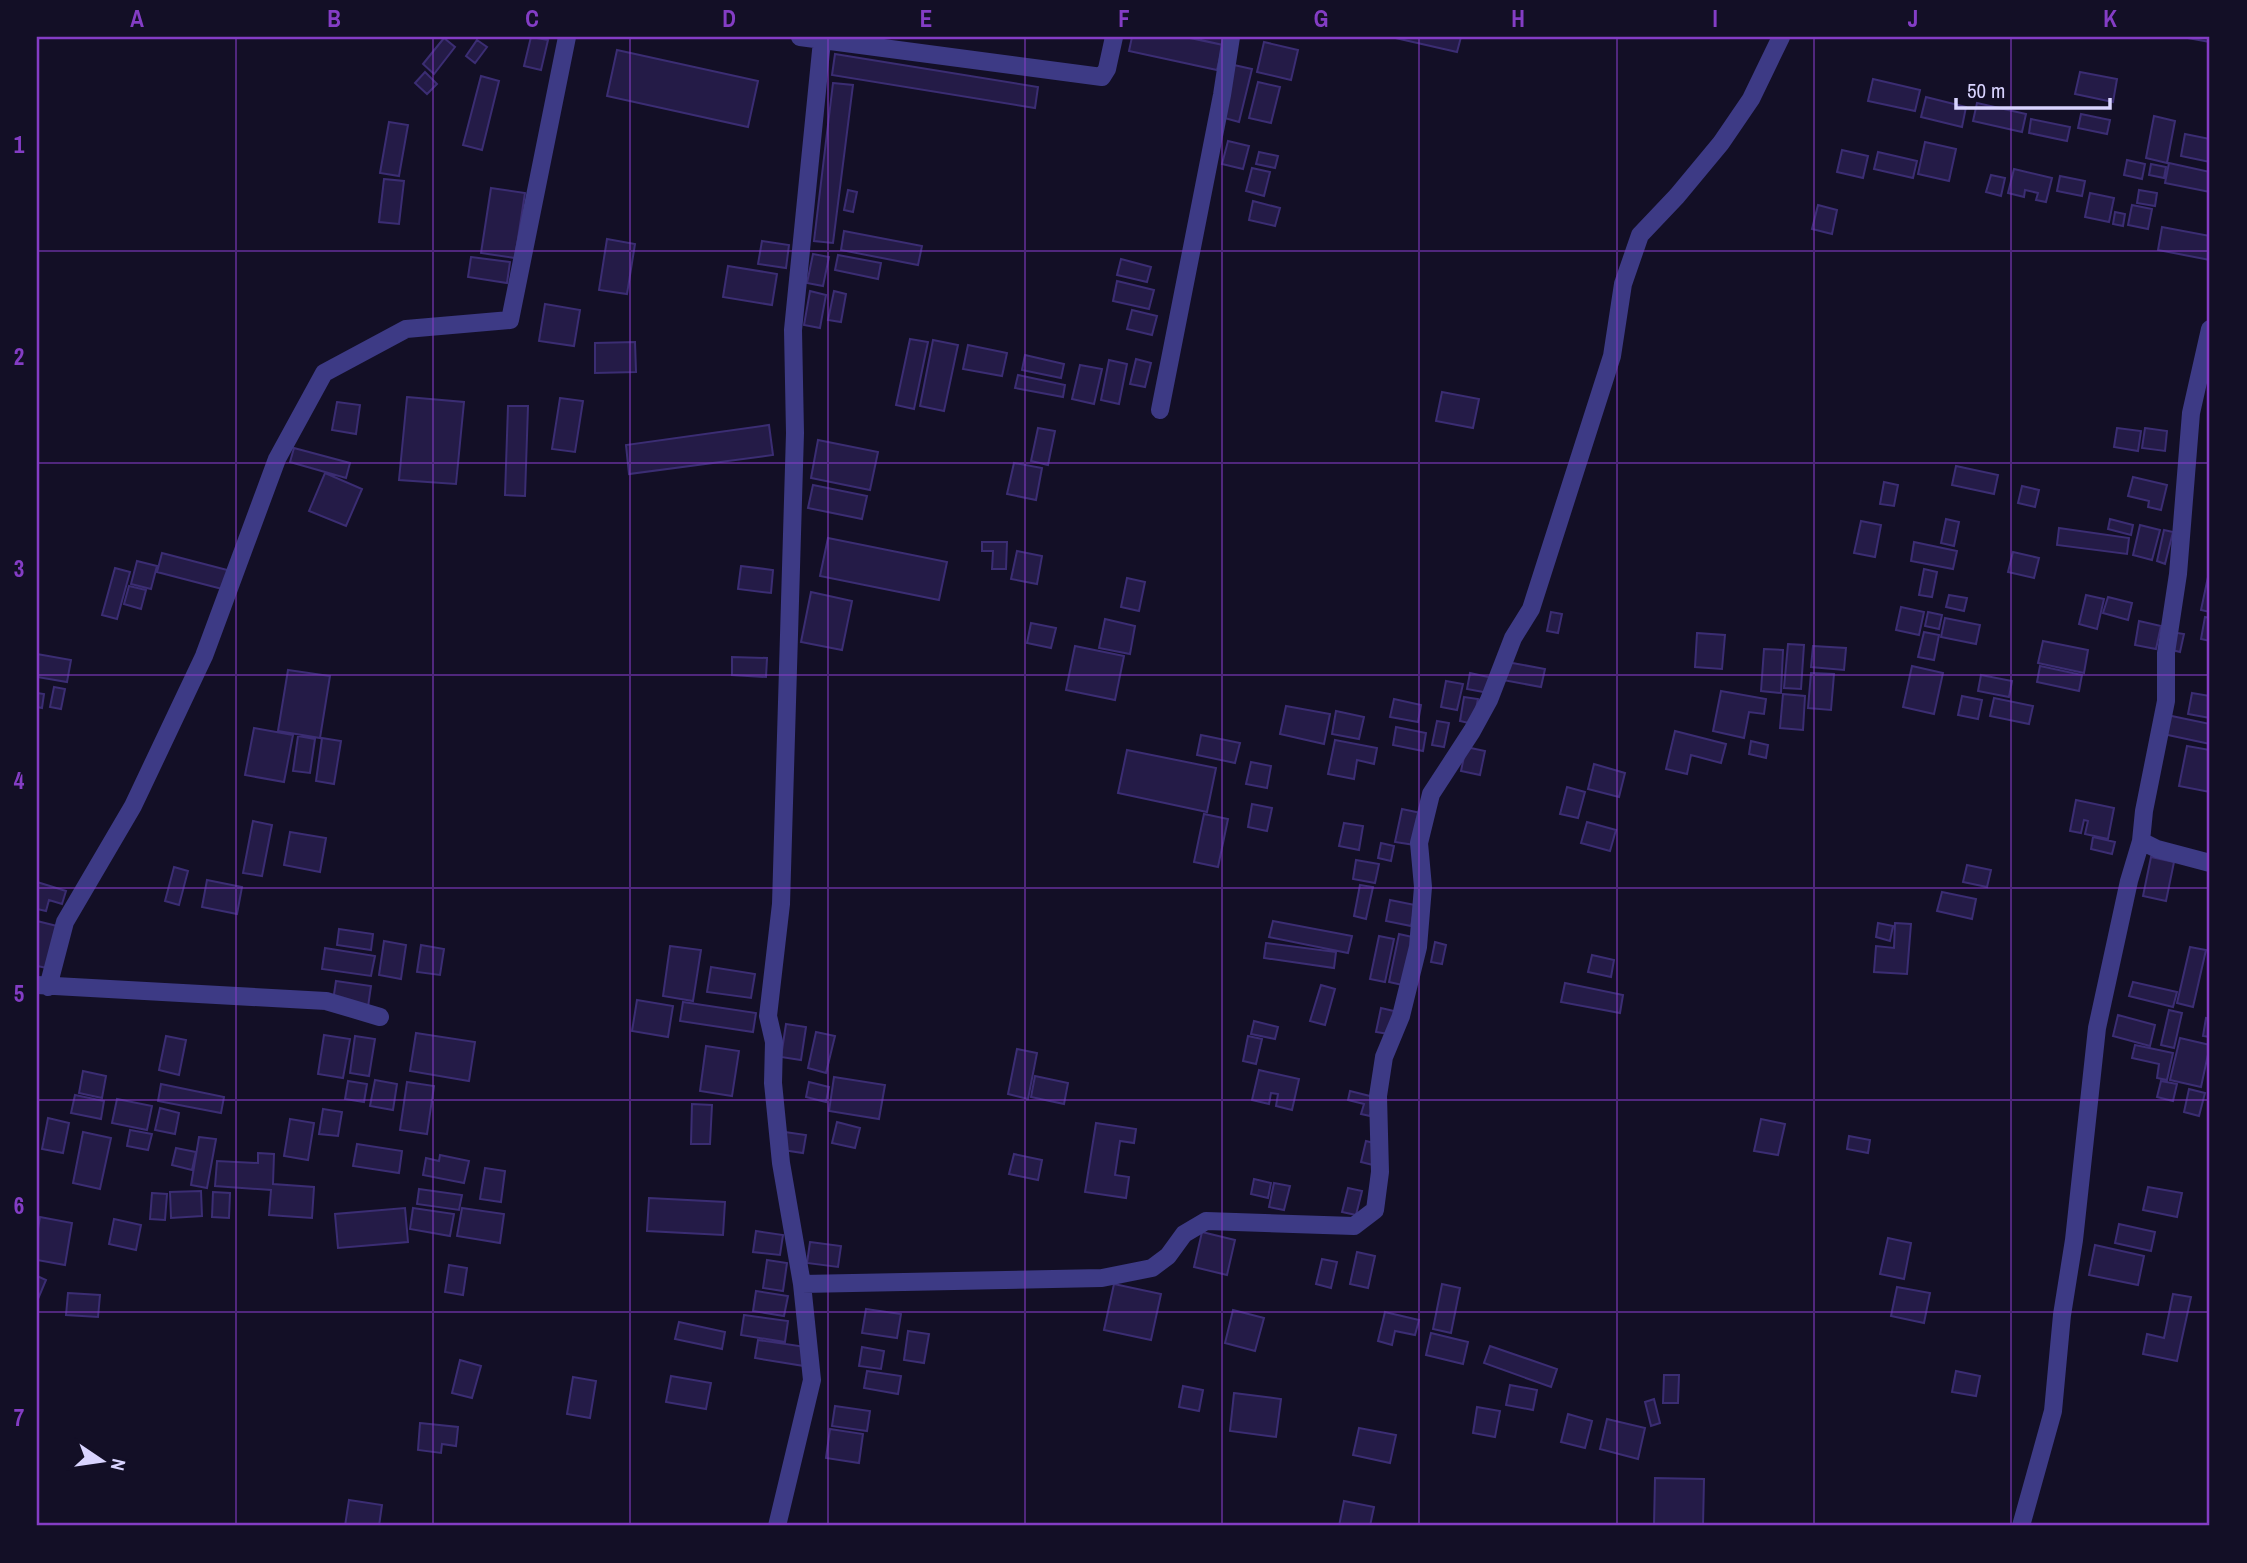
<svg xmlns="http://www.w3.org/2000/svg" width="2247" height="1563" viewBox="0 0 2247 1563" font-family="'Archivo Narrow',sans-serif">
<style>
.building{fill:#241b47;stroke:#3b2d73;stroke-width:2}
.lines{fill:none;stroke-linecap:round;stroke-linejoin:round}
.minor{stroke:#3d3a85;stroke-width:18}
.grid{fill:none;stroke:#843dc5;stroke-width:2;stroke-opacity:0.55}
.neatline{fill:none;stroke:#843dc5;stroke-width:2.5}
.grid-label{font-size:23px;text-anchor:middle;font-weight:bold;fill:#843dc5}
</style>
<rect width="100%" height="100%" fill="#130f26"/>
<path class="building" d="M531 37 548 40 541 70 524 66Z
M1132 37H1185L1223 45 1217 70 1129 51Z
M1201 37H1225L1223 45 1201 40Z
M1391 37H1461L1457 52Z
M2182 37H2210V42Z
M444 38 455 47 434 74 423 64Z
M477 40 487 47 475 63 466 56Z
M1264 42 1298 50 1291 80 1257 72Z
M617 50 758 81 748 127 607 96Z
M835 54 1038 87 1035 108 832 75Z
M1234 65 1252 69 1239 122 1221 117Z
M425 72 437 84 427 94 415 83Z
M2080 72 2117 79 2113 102 2075 94Z
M481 76 499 81 482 150 463 145Z
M1873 79 1920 90 1915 111 1868 101Z
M1258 82 1280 87 1271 123 1249 118Z
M833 83 853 85 833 243 814 241Z
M1926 97 1966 107 1962 127 1921 117Z
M1977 103 2026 114 2022 132 1973 121Z
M2081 114 2110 120 2107 134 2078 128Z
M2154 116 2175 121 2167 163 2146 158Z
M2031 119 2070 127 2067 141 2029 133Z
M389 122 408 125 399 176 380 173Z
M2185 134 2210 139V162L2181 156Z
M1228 141 1249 146 1243 169 1222 164Z
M1925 142 1956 149 1949 181 1918 174Z
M1842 150 1868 156 1863 178 1837 172Z
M1259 152 1278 156 1275 168 1256 164Z
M1878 152 1917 161 1913 178 1874 169Z
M2127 160 2145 164 2142 179 2124 175Z
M2169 163 2210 172V192L2165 183Z
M2151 164 2166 167 2164 178 2149 175Z
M1252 168 1270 172 1264 196 1246 191Z
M2014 169 2052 178 2046 202 2036 200 2038 193 2025 190 2024 197 2008 193Z
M1991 175 2005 178 2001 196 1986 192Z
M2060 176 2085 181 2082 196 2057 191Z
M384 179 404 181 399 224 379 222Z
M491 188 525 193 515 258 481 253Z
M848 190 857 192 853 212 844 210Z
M2139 190 2157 193 2155 206 2137 203Z
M2090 193 2114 198 2109 222 2085 217Z
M1253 201 1280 208 1275 226 1249 220Z
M1818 205 1837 210 1832 234 1812 229Z
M2132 205 2152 209 2148 229 2128 225Z
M2115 212 2125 214 2123 226 2113 224Z
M2162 227 2210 236V260L2158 250Z
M844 231 922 246 918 265 841 250Z
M607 239 635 244 627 294 599 290Z
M762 241 789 245 786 268 758 264Z
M813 254 829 257 823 286 807 283Z
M838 255 881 263 878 279 835 270Z
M471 257 510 262 507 283 468 277Z
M1121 259 1151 267 1147 282 1117 275Z
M728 266 777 274 772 305 723 297Z
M1117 281 1154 290 1149 309 1113 301Z
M810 291 826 295 820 328 804 325Z
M834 291 846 294 841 322 828 320Z
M545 304 580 310 574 346 539 341Z
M1132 310 1157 316 1152 335 1127 329Z
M910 339 928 342 914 409 896 405Z
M933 340 958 345 944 411 920 406Z
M635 342 636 372 595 373V343Z
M968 345 1007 353 1002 376 963 369Z
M1025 355 1064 364 1061 378 1022 370Z
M1136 359 1151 363 1145 387 1130 384Z
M1109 360 1127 364 1119 404 1101 400Z
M1080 365 1102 369 1094 404 1072 399Z
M1018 375 1065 385 1063 397 1015 388Z
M1442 392 1479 399 1473 428 1436 421Z
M407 397 464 402 456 484 399 480Z
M560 398 583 401 575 452 552 449Z
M337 402 360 405 356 434 332 430Z
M508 406H528L525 496 505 495Z
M769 425 773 455 629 474 626 445Z
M1038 428 1055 431 1048 465 1031 461Z
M2117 428 2141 431 2138 451 2114 447Z
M2145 428 2167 431 2165 451 2142 448Z
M818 440 878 452 870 490 811 478Z
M294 448 350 463 346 478 290 462Z
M1014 463 1042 468 1036 500 1007 494Z
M1956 466 1998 475 1994 494 1952 485Z
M325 473 362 489 346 526 309 511Z
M2133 477 2167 485 2161 510 2148 507 2149 501 2128 496Z
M1884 482 1898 485 1894 506 1880 504Z
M813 485 867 496 862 519 808 508Z
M2022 486 2039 490 2035 507 2018 503Z
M1946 519 1959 522 1954 546 1941 543Z
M2110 519 2133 525 2131 535 2108 529Z
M1861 521 1881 525 1875 557 1854 553Z
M2140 525 2160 530 2152 560 2133 555Z
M2059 528 2129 538 2127 554 2057 545Z
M2164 530 2173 532 2165 564 2157 561Z
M828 538 947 562 939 600 820 576Z
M982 542H1007L1006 569H992L993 551H982Z
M1914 542 1957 551 1953 569 1911 561Z
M1017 551 1042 556 1037 584 1011 579Z
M2013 552 2039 558 2034 578 2008 572Z
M162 553 231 571 226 590 157 572Z
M137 561 157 566 151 589 131 584Z
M741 566 773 570 771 593 738 589Z
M115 568 130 572 117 619 102 615Z
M1924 569 1937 572 1932 597 1919 595Z
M2208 577H2210V612L2201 610Z
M1127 578 1145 582 1139 611 1121 607Z
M129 586 146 590 141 609 124 604Z
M811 592 852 601 842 650 801 642Z
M1949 595 1967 598 1964 611 1946 607Z
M2086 595 2104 599 2097 629 2079 624Z
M2108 597 2132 603 2128 620 2103 613Z
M1901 607 1924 612 1919 635 1896 630Z
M1551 612 1562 614 1558 633 1547 631Z
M1928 612 1942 615 1939 629 1925 626Z
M2205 617 2210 618V641L2201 639Z
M1945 618 1980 625 1976 644 1941 637Z
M1105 619 1135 626 1130 654 1099 648Z
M2139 621 2161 626 2156 649 2135 645Z
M1031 623 1056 628 1051 648 1027 643Z
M1924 632 1939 635 1934 660 1918 657Z
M2171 632 2184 634 2180 652 2168 649Z
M1697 633 1725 635 1722 669 1695 667Z
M2043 641 2088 650 2084 673 2038 663Z
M1788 644 1804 645 1801 689 1784 688Z
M1075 646 1124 656 1115 700 1066 690Z
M1813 646 1846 648 1844 670 1811 667Z
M1764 649 1783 650 1781 693 1761 691Z
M37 654 71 660 67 682 37 677Z
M732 657 767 658 766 677 732 675Z
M1507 662 1545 669 1541 687 1503 680Z
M1912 666 1943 673 1934 714 1903 707Z
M2040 666 2082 675 2079 691 2037 682Z
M288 670 330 676 320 738 278 731Z
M1470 673 1493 678 1489 693 1467 689Z
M1811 673 1834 674 1831 710 1808 708Z
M1981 675 2012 681 2009 697 1978 691Z
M1446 681 1463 684 1457 710 1441 707Z
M54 687 65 689 61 709 50 707Z
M1721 691 1766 699 1764 714 1749 712 1744 738 1713 731Z
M37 693 44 694 42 708 37 707Z
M2192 693 2210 696V718L2188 714Z
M1783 694 1805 696 1803 730 1780 728Z
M1962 696 1982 700 1978 719 1958 715Z
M1464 697 1478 699 1473 724 1460 721Z
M1994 698 2033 706 2029 724 1990 716Z
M1394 699 1421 705 1418 722 1390 717Z
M1286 706 1330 714 1324 744 1280 734Z
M1336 711 1364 717 1359 739 1332 734Z
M2167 715 2210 724V744L2163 734Z
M1437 721 1449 723 1444 747 1432 745Z
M1396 727 1426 733 1423 751 1393 745Z
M254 728 293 735 284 782 245 775Z
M1675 731 1726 744 1721 763 1691 755 1687 774 1666 769Z
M1201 735 1240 743 1235 763 1197 755Z
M298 736 315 739 310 773 293 771Z
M322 738 341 741 334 784 316 781Z
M1335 740 1377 748 1374 764 1357 760 1354 779 1328 774Z
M1751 741 1768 745 1766 758 1749 754Z
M2187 746 2210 750V792L2179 786Z
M1466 747 1485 751 1480 775 1461 771Z
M1127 750 1216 768 1207 812 1118 793Z
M1251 762 1271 766 1267 788 1246 784Z
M1594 764 1625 773 1619 797 1588 789Z
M1567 787 1585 792 1578 818 1560 814Z
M2076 800 2114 808 2108 839 2085 834 2088 821 2084 820 2081 833 2070 831Z
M1252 804 1272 808 1267 831 1248 827Z
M1402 809 1421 813 1415 845 1395 842Z
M1204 814 1228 819 1218 867 1194 862Z
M253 821 272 825 262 876 243 873Z
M1587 822 1616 830 1610 851 1581 843Z
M1344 823 1363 826 1359 850 1339 846Z
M290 832 326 838 320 872 284 865Z
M2093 837 2115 842 2112 854 2091 849Z
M1381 843 1394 846 1391 861 1378 858Z
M2151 857 2174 862 2166 901 2143 896Z
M1356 860 1379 864 1375 883 1353 879Z
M1967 865 1991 870 1987 887 1963 882Z
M174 867 188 871 179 905 165 901Z
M207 880 242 887 237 914 202 907Z
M37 882 66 891 62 904 49 900 46 911 37 909Z
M1360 885 1373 887 1366 919 1354 916Z
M1942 892 1976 899 1972 919 1937 911Z
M1390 900 1415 905 1411 926 1386 921Z
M37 921 57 926 47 968 37 966Z
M1273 921 1352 936 1348 953 1269 937Z
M1878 923 1893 926 1890 941 1876 937Z
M1895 923 1911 924 1907 974 1874 972 1876 946 1894 948Z
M339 929 373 934 371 950 337 945Z
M1399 934 1417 938 1407 986 1389 982Z
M1379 936 1394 939 1385 982 1370 979Z
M384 941 406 945 401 979 379 975Z
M1435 942 1446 945 1442 964 1431 962Z
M1266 943 1336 952 1334 968 1264 958Z
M421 945 444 949 440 975 417 972Z
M670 946 701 950 693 1001 663 996Z
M2190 947 2206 950 2193 1007 2177 1003Z
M325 948 375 956 371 976 322 969Z
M1592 955 1614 960 1611 977 1588 972Z
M711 967 755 974 751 998 707 992Z
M336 981 371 986 368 1007 333 1001Z
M2133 982 2177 992 2173 1007 2129 996Z
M1565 983 1623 995 1620 1013 1561 1002Z
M1321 985 1335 989 1325 1025 1310 1021Z
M637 1000 673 1006 668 1037 632 1031Z
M683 1002 756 1013 753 1032 680 1021Z
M1381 1008 1394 1011 1389 1034 1376 1032Z
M2169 1010 2182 1013 2174 1048 2161 1045Z
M2118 1015 2155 1025 2150 1046 2113 1036Z
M2206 1018 2210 1019V1037L2203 1036Z
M1254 1021 1278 1027 1275 1039 1251 1034Z
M786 1024 806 1027 801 1060 781 1057Z
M816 1032 835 1036 826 1073 808 1068Z
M416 1033 475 1042 469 1081 410 1071Z
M324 1035 350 1039 343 1078 318 1074Z
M166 1036 186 1040 179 1075 159 1070Z
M355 1036 375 1039 369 1076 350 1073Z
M1248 1036 1262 1039 1256 1064 1243 1061Z
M2180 1038 2210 1045 2201 1087 2170 1080Z
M2135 1045 2173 1053 2167 1080 2157 1078 2159 1064 2132 1058Z
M706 1046 739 1051 732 1096 700 1091Z
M1017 1049 1037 1053 1028 1099 1008 1094Z
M1259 1070 1299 1079 1292 1110 1276 1106 1278 1094 1271 1093 1269 1104 1252 1100Z
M83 1071 106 1076 102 1098 79 1093Z
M1035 1076 1068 1083 1064 1104 1031 1097Z
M834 1077 885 1085 879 1119 829 1111Z
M375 1080 397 1084 393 1110 370 1106Z
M348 1081 367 1084 364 1102 345 1099Z
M2161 1081 2177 1084 2173 1101 2157 1097Z
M407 1082 434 1086 427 1134 400 1130Z
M809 1082 829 1087 826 1102 806 1097Z
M161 1084 224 1097 221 1113 158 1101Z
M2189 1089 2205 1093 2199 1116 2184 1112Z
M1350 1091 1374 1097 1370 1116 1361 1114 1364 1104 1348 1100Z
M75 1095 104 1101 101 1119 71 1113Z
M117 1099 152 1106 147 1130 112 1123Z
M692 1104 712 1105 710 1144H691Z
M160 1108 179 1113 175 1134 155 1130Z
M323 1109 342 1112 338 1136 319 1134Z
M48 1118 69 1123 63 1153 42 1149Z
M290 1119 314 1123 308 1160 284 1156Z
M1761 1119 1785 1124 1778 1155 1754 1151Z
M837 1122 860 1128 855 1148 832 1143Z
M1096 1123 1136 1129 1134 1143 1120 1141 1115 1175 1129 1177 1126 1198 1085 1192Z
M130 1130 152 1134 148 1150 127 1146Z
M83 1132 111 1138 100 1189 73 1183Z
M785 1132 806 1135 803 1153 782 1150Z
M1849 1136 1870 1140 1868 1153 1847 1149Z
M199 1137 216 1139 207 1188 191 1185Z
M1366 1141 1378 1144 1373 1165 1361 1162Z
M357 1144 402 1151 399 1173 353 1166Z
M176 1148 196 1152 192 1170 172 1165Z
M258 1153 274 1154 273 1184 314 1187 312 1218 269 1215 271 1190 215 1186 217 1161 258 1163Z
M1014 1154 1042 1160 1038 1180 1009 1174Z
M440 1155 469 1161 464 1183 423 1175 426 1158 439 1161Z
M485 1168 505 1171 501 1202 480 1199Z
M1254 1179 1271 1183 1268 1198 1251 1194Z
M1274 1183 1290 1186 1284 1210 1269 1207Z
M2148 1187 2182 1193 2177 1217 2143 1210Z
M1348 1188 1362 1191 1356 1215 1342 1212Z
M419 1189 462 1195 459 1210 417 1204Z
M201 1191 202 1216 171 1218 170 1192Z
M213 1192 230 1193 229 1218 212 1217Z
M152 1193 167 1194 165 1220 150 1219Z
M649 1198 725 1202 723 1235 647 1231Z
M405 1208 408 1242 338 1248 335 1214Z
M413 1208 454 1214 450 1236 410 1229Z
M462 1208 504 1214 500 1243 457 1236Z
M40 1217 72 1223 65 1265 37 1260V1235Z
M114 1219 141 1225 136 1250 109 1244Z
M2119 1224 2155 1232 2151 1251 2115 1243Z
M756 1231 783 1235 780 1255 753 1252Z
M1202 1232 1235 1240 1227 1275 1194 1267Z
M1888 1238 1911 1243 1904 1279 1880 1274Z
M810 1242 841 1246 838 1267 807 1263Z
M2095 1245 2144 1256 2138 1285 2089 1275Z
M1357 1252 1375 1256 1368 1288 1350 1284Z
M1322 1259 1337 1262 1331 1288 1316 1284Z
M767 1260 787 1263 783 1291 763 1288Z
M449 1265 467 1268 463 1295 445 1292Z
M37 1276 46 1280 38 1299 37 1298Z
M1114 1284 1161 1294 1151 1340 1104 1330Z
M1442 1284 1460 1288 1451 1333 1433 1329Z
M1897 1287 1930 1293 1924 1323 1891 1316Z
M756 1291 788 1296 784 1316 753 1311Z
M68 1293 100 1295 98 1317 66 1315Z
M2173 1294 2191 1297 2177 1361 2143 1354 2147 1334 2164 1338Z
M866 1309 901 1314 897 1338 862 1333Z
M1233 1310 1264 1318 1255 1351 1225 1343Z
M1385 1312 1419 1320 1415 1335 1395 1331 1392 1345 1378 1341Z
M744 1315 788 1321 785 1342 741 1335Z
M679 1322 725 1332 722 1349 675 1339Z
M908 1331 929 1334 924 1363 904 1360Z
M1431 1333 1468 1342 1463 1364 1426 1355Z
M758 1340 806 1347 804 1366 755 1358Z
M1490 1346 1557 1369 1551 1387 1484 1363Z
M862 1347 884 1351 881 1369 859 1366Z
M460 1360 481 1366 472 1398 452 1393Z
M867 1371 901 1376 898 1394 864 1388Z
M1956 1371 1980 1376 1976 1396 1952 1392Z
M1664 1375H1679L1678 1403H1663Z
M671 1376 711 1383 706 1409 666 1402Z
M573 1377 596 1381 590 1418 567 1414Z
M1510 1385 1537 1390 1533 1410 1506 1405Z
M1183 1386 1203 1390 1199 1411 1179 1407Z
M1234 1393 1281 1399 1276 1437 1230 1431Z
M1654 1399 1660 1423 1651 1426 1645 1402Z
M835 1406 870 1411 867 1431 832 1426Z
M1477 1407 1500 1411 1495 1437 1473 1433Z
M1568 1414 1592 1421 1585 1448 1561 1442Z
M1607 1419 1645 1428 1638 1459 1600 1449Z
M420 1423 458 1427 456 1446 442 1444 441 1453 418 1450Z
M1359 1428 1396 1435 1390 1463 1353 1455Z
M830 1429 863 1434 859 1463 826 1458Z
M1655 1478 1704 1479 1703 1526H1654Z
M349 1500 382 1505 379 1526H345Z
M1344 1501 1374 1507 1370 1526H1339Z"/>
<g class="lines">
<path class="minor" d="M800 37 1102 77 1107 69 1114 37
M1160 410 1222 95 1231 37
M2141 841 2157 849 2210 863
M37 985 326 1001 380 1017
M48 987 65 922 133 806 204 656 277 459 324 373 406 329 510 320 567 37
M802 1284 1102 1278 1152 1268 1168 1256 1184 1234 1206 1221 1354 1226 1375 1210 1380 1172 1378 1096 1384 1057 1401 1016 1418 947 1423 887 1419 843 1431 794 1472 731 1489 700 1513 638 1531 609 1612 356 1623 284 1640 235 1677 196 1721 143 1751 99 1781 37
M777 1526 812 1380 802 1284 781 1163 773 1083 774 1042 768 1016 781 904 795 433 793 330 822 41
M2021 1526 2053 1411 2062 1315 2074 1240 2097 1028 2129 881 2141 841 2144 811 2166 701V653L2178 574 2191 413 2210 329"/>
</g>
<path class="grid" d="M236 37V1526M433 37V1526M630 37V1526M828 37V1526M1025 37V1526M1222 37V1526M1419 37V1526M1617 37V1526M1814 37V1526M2011 37V1526M37 251H2210M37 463H2210M37 675H2210M37 888H2210M37 1100H2210M37 1312H2210"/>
<rect width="2247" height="1563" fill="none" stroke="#130f26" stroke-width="77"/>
<g transform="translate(102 1461) rotate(103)" stroke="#130f26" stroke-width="5" paint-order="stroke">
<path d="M0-5L12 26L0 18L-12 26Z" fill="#d9d4ff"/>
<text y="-10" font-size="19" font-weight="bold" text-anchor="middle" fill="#d9d4ff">N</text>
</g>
<path d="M1956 98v10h154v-10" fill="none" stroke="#d9d4ff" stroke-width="3.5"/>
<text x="1967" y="98" font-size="21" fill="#d9d4ff" stroke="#130f26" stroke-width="5" paint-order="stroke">50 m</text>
<rect x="38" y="38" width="2170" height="1486" class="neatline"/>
<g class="grid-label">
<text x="137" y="27">A</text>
<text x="334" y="27">B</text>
<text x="532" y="27">C</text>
<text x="729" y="27">D</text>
<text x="926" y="27">E</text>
<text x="1124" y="27">F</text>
<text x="1321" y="27">G</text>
<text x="1518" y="27">H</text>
<text x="1715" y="27">I</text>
<text x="1913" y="27">J</text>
<text x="2110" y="27">K</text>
<text x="19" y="153">1</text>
<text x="19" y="365">2</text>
<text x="19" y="577">3</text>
<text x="19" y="789">4</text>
<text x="19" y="1002">5</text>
<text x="19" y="1214">6</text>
<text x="19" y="1426">7</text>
</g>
</svg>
